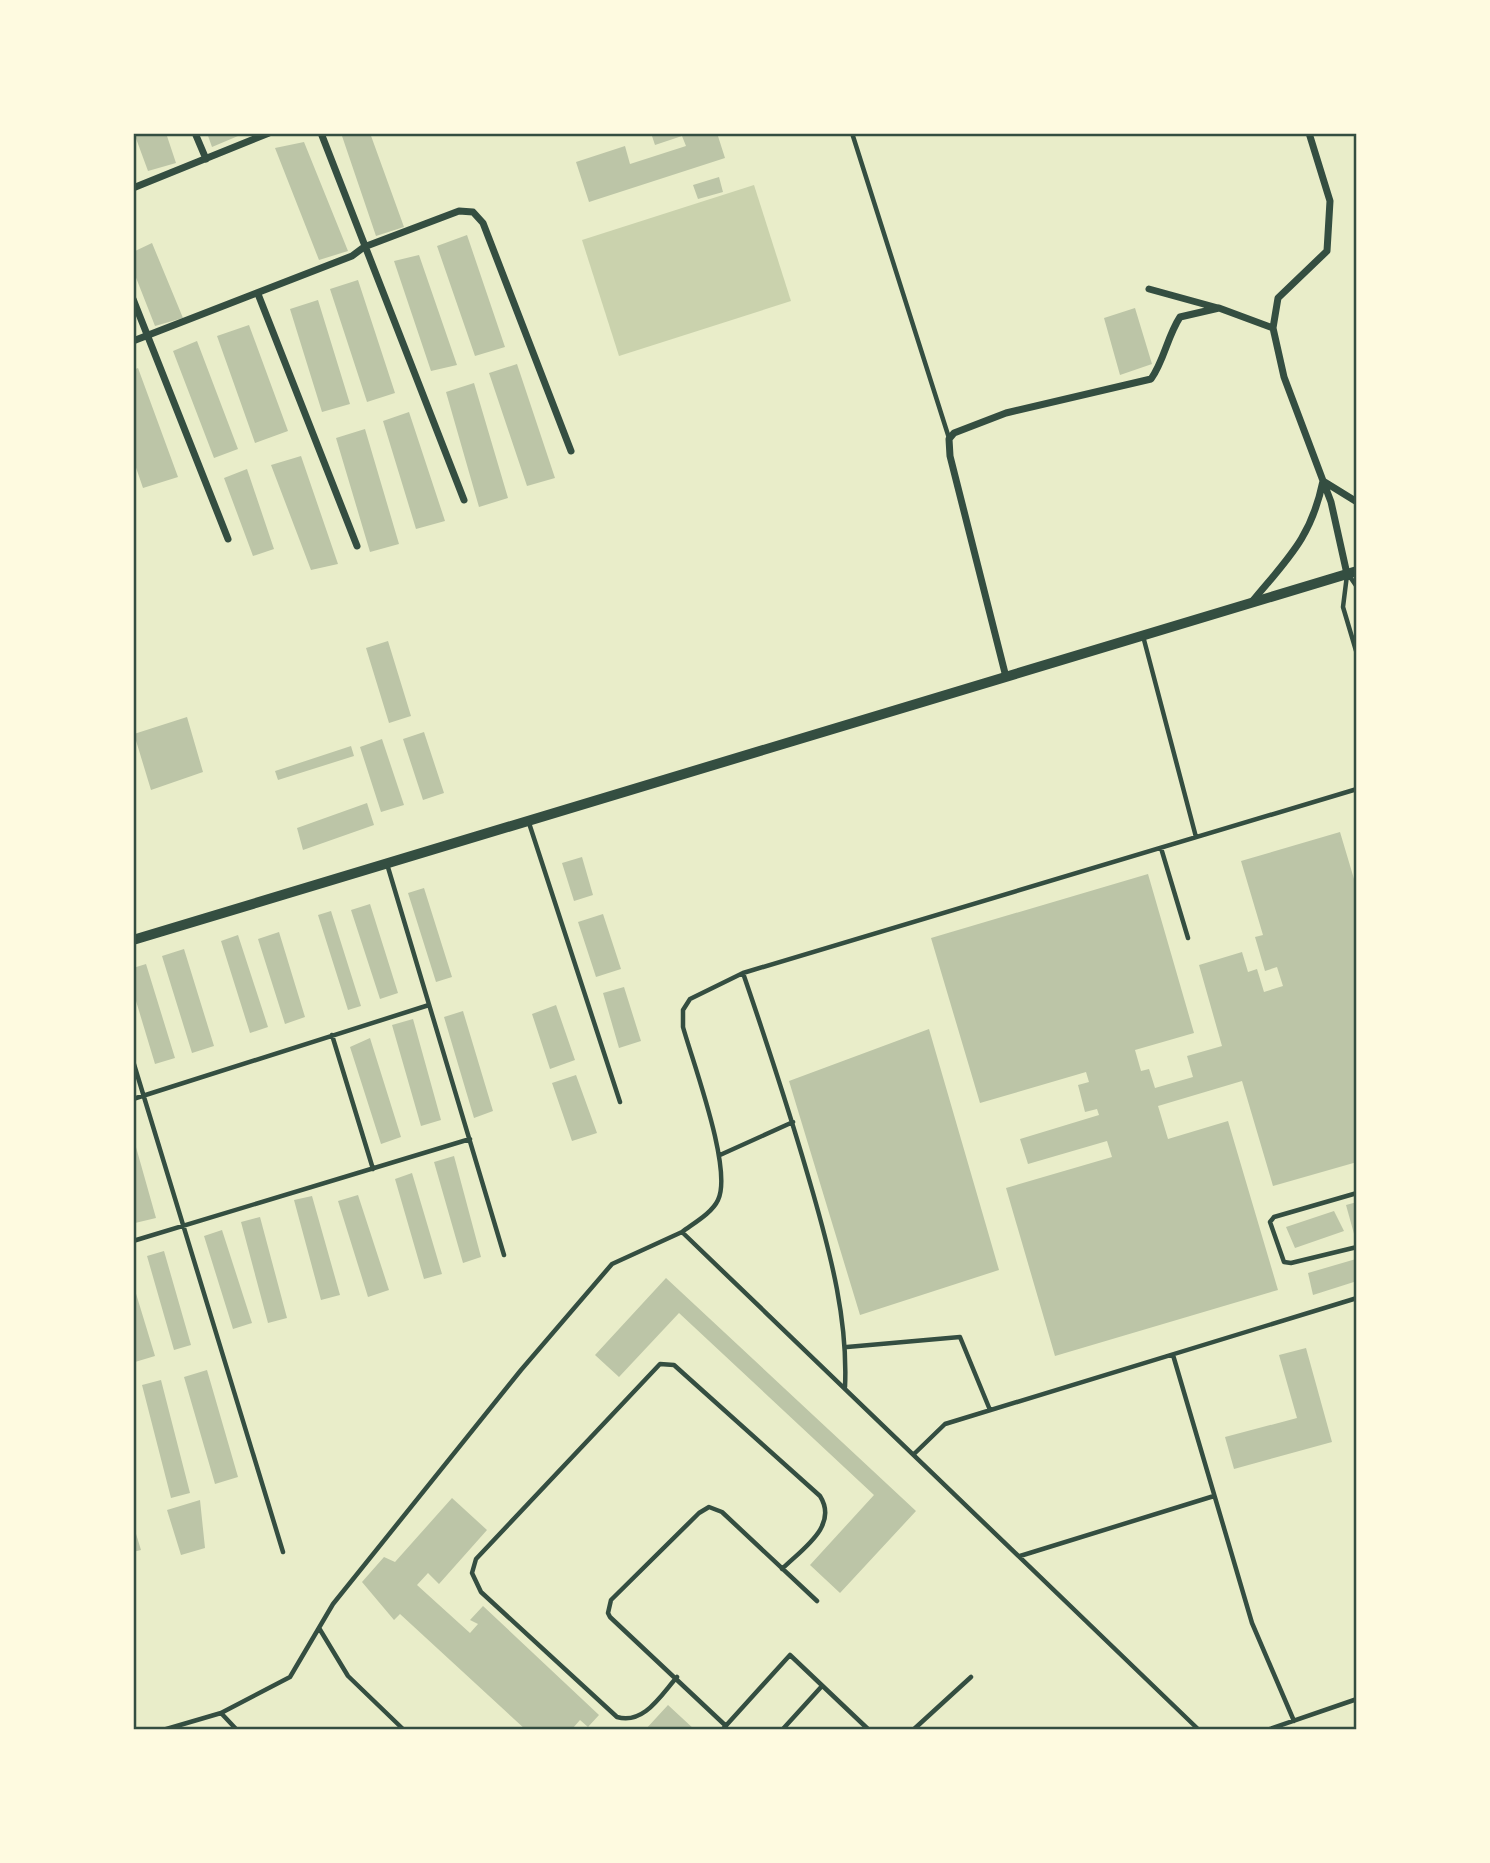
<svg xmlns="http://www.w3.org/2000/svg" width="1490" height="1863" viewBox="0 0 1490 1863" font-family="Roboto,sans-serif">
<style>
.green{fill:#cad2ad}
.building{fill:#bcc5a7}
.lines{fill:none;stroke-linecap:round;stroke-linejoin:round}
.service{stroke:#344e41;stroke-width:4.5}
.minor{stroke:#344e41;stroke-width:7}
.tertiary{stroke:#344e41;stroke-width:10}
.neatline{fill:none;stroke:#344e41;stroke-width:2.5}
</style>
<rect width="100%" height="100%" fill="#e9edc9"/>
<path class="green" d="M754 185 791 301 619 356 582 240Z"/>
<path class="building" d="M134 133H166L176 163 148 171Z
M207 133H238V136L212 147Z
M341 133H370L404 227 376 236Z
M651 133H717L725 158 589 202 576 162 625 146 630 164 686 146 682 136 655 145Z
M304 142 348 251 319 260 275 148Z
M719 177 723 192 698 199 693 185Z
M467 235 505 347 475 356 437 246Z
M152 243 183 318 155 326 133 270V252Z
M419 255 457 365 431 371 394 261Z
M358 280 395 393 367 402 330 289Z
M318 300 350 404 322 412 290 309Z
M1135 308 1152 364 1120 375 1104 318Z
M249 325 288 431 255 443 217 336Z
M197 341 238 449 214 458 173 351Z
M517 364 555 478 527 486 489 373Z
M138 368 178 477 143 488 133 459V370Z
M474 383 508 498 479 507 446 392Z
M409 412 445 521 416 529 383 421Z
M365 429 399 544 370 552 336 438Z
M301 456 338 564 311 570 271 465Z
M247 469 274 549 253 556 224 478Z
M388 641 411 716 389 723 366 648Z
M187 717 203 772 151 790 134 734Z
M424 732 444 793 423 800 403 739Z
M382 739 404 805 381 812 360 747Z
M351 746 354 756 278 780 275 771Z
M367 803 374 825 303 850 297 828Z
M1340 832 1357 889V1162L1273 1186 1242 1081 1158 1106 1168 1139 1228 1121 1278 1290 1055 1356 1006 1188 1112 1157 1107 1141 1028 1164 1020 1139 1099 1115 1097 1109 1085 1112 1078 1085 1089 1082 1086 1072 980 1103 931 938 1148 874 1194 1033 1135 1050 1141 1071 1149 1069 1155 1088 1193 1077 1187 1056 1222 1046 1199 965 1242 952 1248 972 1257 969 1264 992 1283 986 1277 967 1265 971 1255 937 1263 935 1241 861Z
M582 857 593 895 574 901 562 863Z
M424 888 452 977 436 982 408 893Z
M370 904 398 993 380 999 351 910Z
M331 911 361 1006 348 1010 318 915Z
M603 914 621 969 596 977 578 922Z
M279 932 305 1017 285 1024 258 939Z
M238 935 268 1027 250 1033 221 941Z
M184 949 214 1046 192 1053 162 956Z
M146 964 175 1058 155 1064 133 991V968Z
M624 987 641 1041 619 1048 603 993Z
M556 1005 575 1060 550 1069 532 1014Z
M463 1011 493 1111 474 1118 444 1017Z
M413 1019 441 1120 421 1126 392 1025Z
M929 1029 999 1270 860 1315 789 1081Z
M370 1038 401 1137 381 1144 350 1047Z
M576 1075 597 1133 572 1141 552 1083Z
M134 1140 156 1218 135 1223 133 1216Z
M454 1156 481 1257 463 1263 434 1162Z
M412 1173 442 1274 424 1279 395 1179Z
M358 1195 389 1290 368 1297 338 1201Z
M312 1196 340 1295 321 1300 294 1200Z
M1357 1202V1241H1356L1346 1205Z
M1334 1211 1344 1231 1295 1248 1286 1227Z
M260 1217 287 1318 268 1323 241 1222Z
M222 1230 252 1323 233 1329 204 1236Z
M164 1251 191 1345 174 1350 147 1256Z
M1356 1259 1357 1281 1313 1295 1308 1273Z
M666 1278 916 1511 840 1593 810 1565 874 1495 679 1313 619 1377 595 1355Z
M134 1287 155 1356 135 1362 133 1356Z
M1306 1348 1332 1442 1234 1469 1225 1437 1297 1418 1279 1355Z
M207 1370 238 1477 215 1484 184 1377Z
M161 1380 190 1493 171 1498 142 1385Z
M452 1498 487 1530 439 1584 428 1573 417 1585 470 1633 478 1624 470 1620 483 1606 599 1715 588 1727 580 1720 573 1728 575 1730H526L400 1614 394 1620 362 1582 384 1557 395 1562Z
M200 1500 205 1548 181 1555 167 1510Z
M133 1524 141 1550 133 1552Z
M668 1705 695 1730H645Z"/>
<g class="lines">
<path class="service" d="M852 133 949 438
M1348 574 1357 587
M1347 575 1343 607 1357 654
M1143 636 1196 837
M529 823 620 1102
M1161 848 1188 938
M387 864 504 1255
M743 973 1357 789
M332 1035 373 1169
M133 1061 283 1552
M133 1099 429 1005
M720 1155 793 1122
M1357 1193 1274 1217 1270 1222 1284 1262 1291 1263 1357 1247
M682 1232C694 1223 712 1213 718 1200 733 1170 693 1063 683 1027V1010L690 999 743 973C768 1046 792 1119 813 1193 831 1256 848 1321 845 1387
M133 1241 470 1139
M847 1347 960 1337 990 1410
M1173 1355 1252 1623 1294 1721
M914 1454 945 1424 1357 1298
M1020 1556 1214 1496
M319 1628 348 1676 404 1730
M677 1677C661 1695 644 1725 617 1717L481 1592 472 1573 476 1559 660 1364 674 1365 820 1496C839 1526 802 1549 782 1569
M221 1713 237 1730
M726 1726 610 1617 608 1613 611 1600 699 1513 709 1507 722 1512 817 1601
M163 1730 221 1713 290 1677 333 1604 521 1370 612 1264 682 1232 1199 1730
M722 1730 790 1655 869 1730
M782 1730 822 1686
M913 1730 971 1677
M1267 1730 1357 1699"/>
<path class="minor" d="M195 133 206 159
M321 133 464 500
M1309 133 1330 201 1327 251 1278 298 1273 328 1284 377 1331 502 1347 574
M133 188 269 133
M1149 289 1218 308
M258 294 357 546
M133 299 228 539
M133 341 352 256 364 247 459 211 473 212 483 223 571 451
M1251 603C1287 559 1311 539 1323 481L1357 502
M1006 677 950 456 949 439 954 433 1006 413 1151 379C1164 361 1167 337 1180 317L1219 308 1273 328"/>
<path class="tertiary" d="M133 940 1357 571"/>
</g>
<rect width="1490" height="1863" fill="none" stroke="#fefae0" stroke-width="270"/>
<rect x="135" y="135" width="1220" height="1593" class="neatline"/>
</svg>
